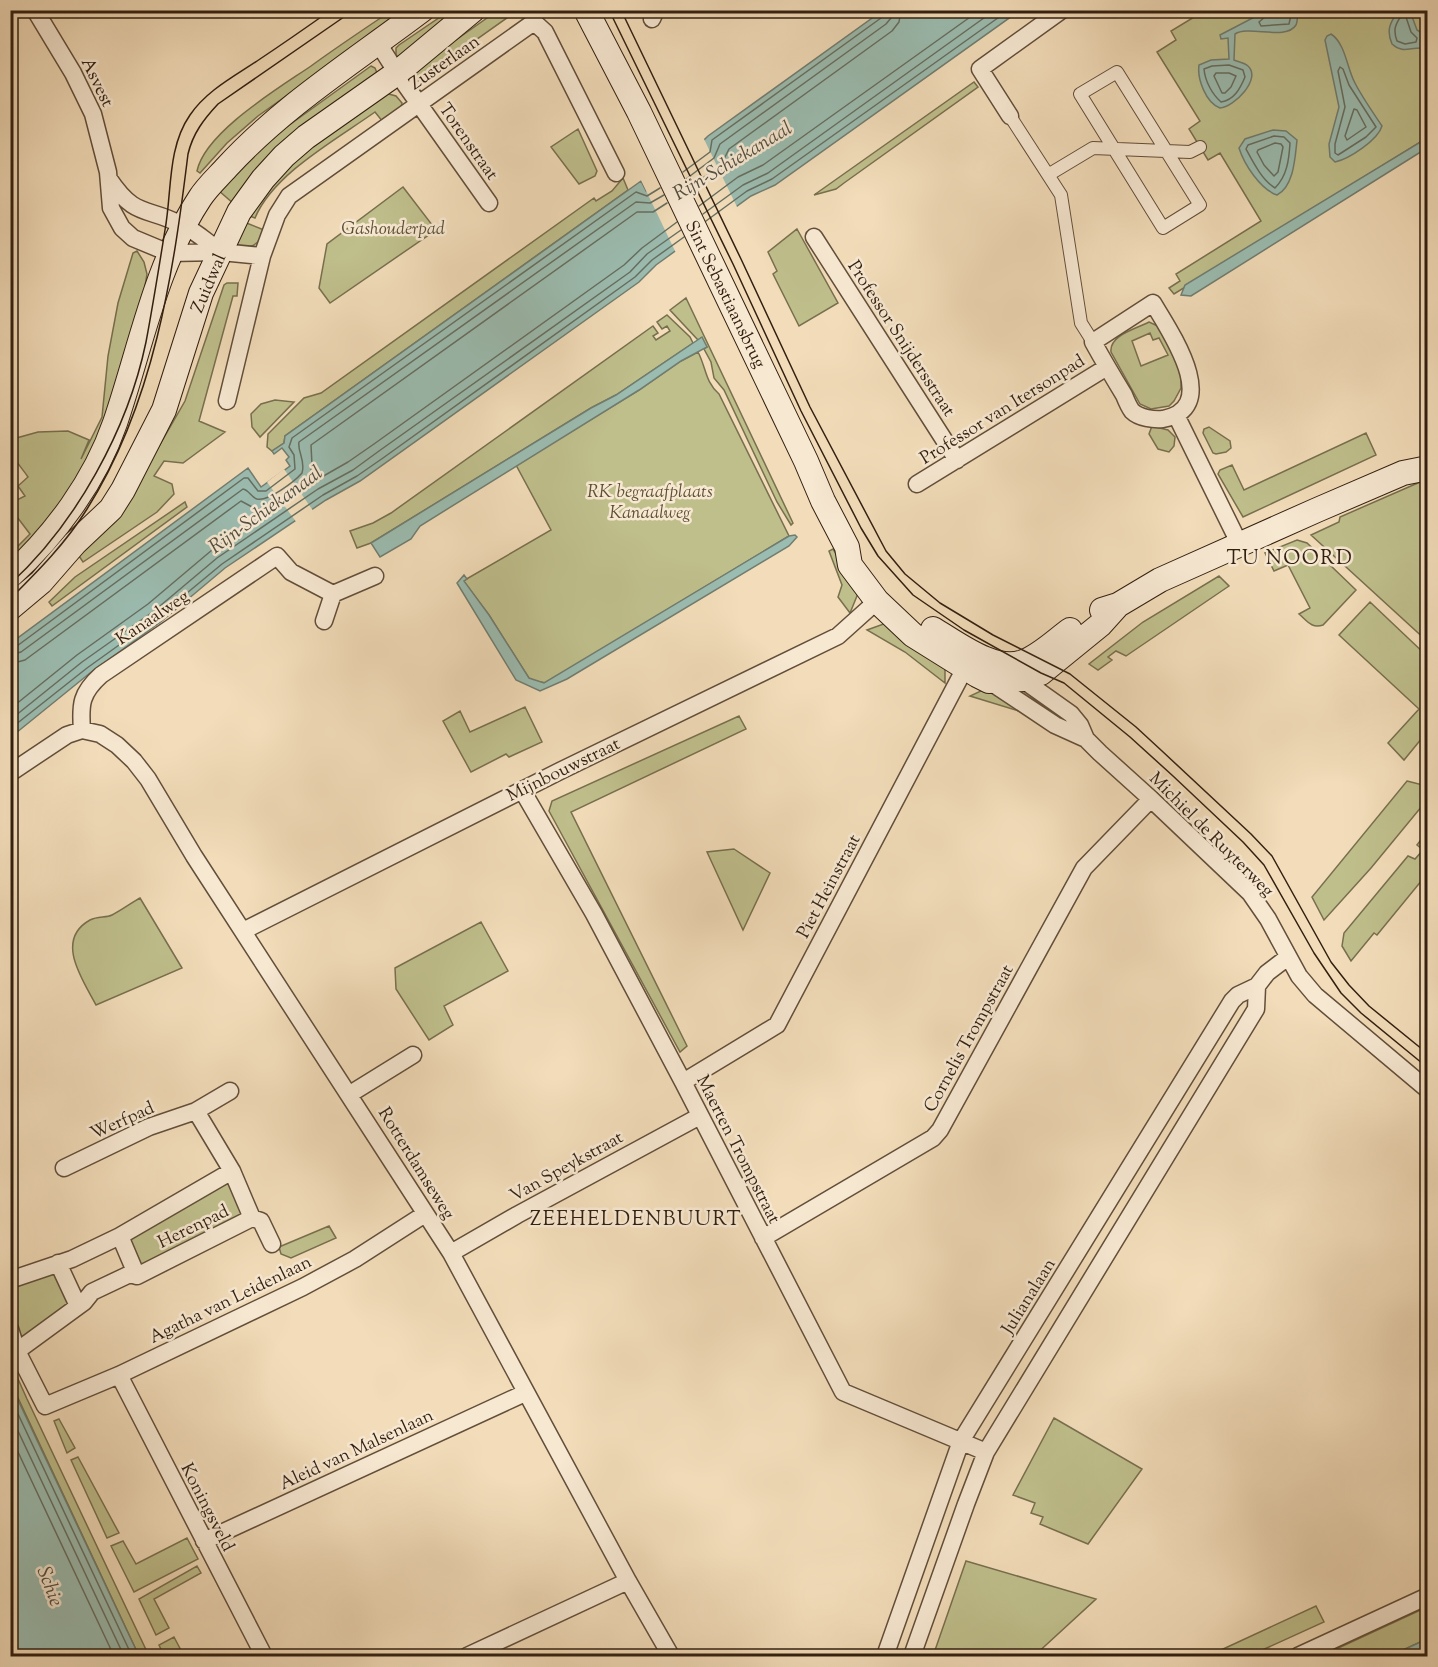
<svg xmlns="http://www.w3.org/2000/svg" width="1438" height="1667" viewBox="0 0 1438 1667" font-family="'Sorts Mill Goudy',serif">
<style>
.green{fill:#bfbf8c;stroke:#786f4e;stroke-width:1.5;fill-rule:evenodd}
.water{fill:#9bbcb0;stroke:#717d70;stroke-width:1.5}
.pier{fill:#f2dcb9}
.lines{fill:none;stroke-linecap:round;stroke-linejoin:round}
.shore{stroke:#666e60;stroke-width:1.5}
.pedestrian-casing{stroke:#624e3a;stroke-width:14}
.minor-casing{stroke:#624e3a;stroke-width:19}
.secondary-casing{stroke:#321f10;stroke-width:26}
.pedestrian{stroke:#f7e8d2;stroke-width:12}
.minor{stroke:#f7e8d2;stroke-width:16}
.secondary{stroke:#f7e8d2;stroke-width:24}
.tram{stroke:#321f10;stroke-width:1.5}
.labels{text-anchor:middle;stroke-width:5;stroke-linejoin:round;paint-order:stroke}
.street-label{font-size:18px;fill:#321f10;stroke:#f7e8d2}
.park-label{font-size:18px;font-style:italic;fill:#5c4f35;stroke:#f7e8d2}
.water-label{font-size:20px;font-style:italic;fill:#524e40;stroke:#f7e8d2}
.neighbourhood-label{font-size:20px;letter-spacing:1.5px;fill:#321f10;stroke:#f7e8d2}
</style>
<rect width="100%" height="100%" fill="#f2dcb9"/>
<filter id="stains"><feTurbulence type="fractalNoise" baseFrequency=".00333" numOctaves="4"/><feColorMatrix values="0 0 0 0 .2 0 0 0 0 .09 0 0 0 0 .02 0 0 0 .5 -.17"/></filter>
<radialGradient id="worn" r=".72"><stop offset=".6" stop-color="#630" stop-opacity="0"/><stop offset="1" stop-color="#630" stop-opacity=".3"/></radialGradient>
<path class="green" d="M391 11H405L258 116 227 143 200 173 197 171C205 132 279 88 311 66 337 47 364 29 391 11Z
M449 11H460L398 57 396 55V48L399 45Z
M497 11H509L511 15 415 83 414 77 419 66Z
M1204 11H1427V138L1174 294 1169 288 1180 281 1176 274 1261 221 1220 153 1208 160 1189 129 1200 121 1157 52 1176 40 1171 31Z
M371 66 375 68 377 73 234 204 218 190 263 144Z
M974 82 978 87 844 183 836 189 814 195Z
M385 93 396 96 402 103 401 108 383 122 375 112C337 139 273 174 255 218L247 215 288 162Z
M578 129 597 171 595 176 579 184 551 147Z
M623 178 628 190 285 436 284 443 272 451 267 447 268 434 304 398 321 393 594 198 596 201 612 191Z
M403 187 436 230 330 303 319 288 327 244Z
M244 222 264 230C259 247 250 248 234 248Z
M797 229 838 303 799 326 773 274 777 271 768 252Z
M137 251 144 262 147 274 144 292 124 369 93 449 64 500 11 563V553L30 534 11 509V503L25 496 18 486 28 477C20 465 6 453 13 439L38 432 68 431 89 440 81 459 102 417 108 356 118 303 133 253Z
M227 283H238L237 296H233L199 421 225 432 183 463 164 461 154 476 172 484 174 494 157 512 83 562 79 556 97 537 135 488 185 401 224 285Z
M686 298 793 523 791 525 777 502 724 390 714 378 711 362 704 349 707 347 701 338 698 340 670 310Z
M667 315 690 337 693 343 616 395 591 408 371 543 357 548 350 531 373 523 391 513 653 326 658 333 653 336 656 340 670 331 667 326 662 329 657 322Z
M1149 322 1160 327 1181 371V388L1174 401 1169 406 1151 409 1140 404 1111 352C1109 335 1136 329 1149 322ZM1150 333 1153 340 1159 338 1168 355 1141 366 1132 341Z
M698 352C706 367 705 382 719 394L789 536 546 683 530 680 489 615 463 581 551 530 516 465 639 390 681 361Z
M275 400 294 402 260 437 252 427 251 414 261 404Z
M1152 426 1168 430 1175 437 1174 446 1169 452 1158 449 1149 434Z
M1209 427 1230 441 1231 448 1226 452 1216 454 1213 453 1203 433 1204 429Z
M1366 433 1376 455 1243 517 1218 474 1220 470 1232 465 1244 490Z
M1427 479V641L1311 535 1339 522 1340 517Z
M185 502 187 507 52 606 49 602 75 577Z
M1297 540 1307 543 1356 590 1323 625C1312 629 1307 621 1299 614L1310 608 1288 565 1274 571 1265 553Z
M833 549 859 591 850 613 838 597 842 585 829 551Z
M1219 576 1229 586 1126 656 1116 651 1108 657 1112 660 1098 670 1089 664 1143 622Z
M1370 602 1427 656V732L1404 760 1388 743 1419 709 1339 635Z
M889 622 945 666V683L905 652 867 630Z
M987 688 1022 712 970 696Z
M525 707 542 742 509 757 506 754 471 772 443 721 460 711 470 732Z
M739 716 746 729 571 812 687 1046 680 1052 549 811 552 801Z
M1407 781 1427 786V800L1371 868 1324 920 1312 897Z
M1427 832V874L1377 935 1374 933 1351 961 1342 946 1344 933 1408 856 1415 859 1423 850 1417 845Z
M734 849 770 873 743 930 707 852Z
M140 898 182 968 96 1005C83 980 54 940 90 920 98 916 106 918 112 915 122 910 131 903 140 898Z
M481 922 508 971 444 1006 453 1025 429 1040 396 989 395 968Z
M223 1183 232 1185 245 1218 139 1269 124 1239Z
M329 1226 336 1238 291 1258 281 1254 279 1247Z
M54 1267 73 1307 19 1343 14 1326V1293L12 1282Z
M10 1361 27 1399 149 1656H139L11 1383Z
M1054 1418 1142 1469 1088 1544 1040 1524 1043 1517 1031 1513 1035 1503 1013 1495Z
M59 1419 75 1448 67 1453 54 1421Z
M78 1457 119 1533 107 1538 71 1460Z
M187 1538 198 1559 134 1592 111 1546 123 1541 136 1564Z
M966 1561 1096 1599 1034 1656H933Z
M197 1566 201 1573 154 1599 169 1628 156 1635 139 1599Z
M1316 1606 1324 1622 1249 1656H1208Z
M1427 1607V1639L1390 1656H1321Z
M174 1637 184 1656H164L159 1645Z"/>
<path class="water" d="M882 11H1019L775 185 751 196 656 265 639 282 360 481 326 500 225 568 162 621 90 673 11 737V643L248 468 261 487 290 466 286 460 289 457 282 448 274 454 272 451 284 443 285 436 641 181 646 191 706 148 703 141 708 136Z
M1266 11H1298C1297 15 1298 21 1296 25 1286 41 1249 25 1235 34L1234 60C1238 62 1244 62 1248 66 1262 79 1234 107 1220 108 1206 103 1197 79 1199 65L1211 60 1229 59 1228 38 1221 39 1220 35Z
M1398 11H1410L1417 30C1430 37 1428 40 1427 55L1423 48C1410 47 1403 54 1392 44 1386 30 1390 23 1398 11Z
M1331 34C1345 43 1347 67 1354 81 1360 94 1374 114 1382 126 1378 140 1349 159 1335 162L1330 157 1329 144 1339 107 1325 40 1327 36Z
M1273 130 1286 131 1297 140C1295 158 1294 186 1277 195 1260 189 1244 164 1239 148L1245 139Z
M1427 138V148L1191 296 1181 295 1185 285Z
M702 337 707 347 681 361 639 390 420 526 411 539 380 557 371 543 591 408 616 395Z
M795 535 797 537 789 546 567 679 540 691 516 680 457 583 464 575 467 579 464 581 489 615 529 678 544 683 789 536Z
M10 1383 139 1656H13L10 1648Z
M1427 1639V1656H1390Z"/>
<path class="pier" d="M703 137 738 209 676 253 640 178 643 179 647 186 702 147 700 141Z
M284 469 314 512 297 523 267 482Z"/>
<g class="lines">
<path class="shore" d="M1267 10 1266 16 1259 22 1261 26 1289 24 1292 10
M1401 16 1406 17 1411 32 1417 38 1416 42 1405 44 1397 41C1393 30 1395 25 1401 16Z
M1229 65 1243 70 1245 77C1240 89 1234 100 1221 102 1212 94 1205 81 1204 69L1212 66Z
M1340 67 1343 69 1349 85 1376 127 1366 137 1338 155 1335 153V144L1345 107 1338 71Z
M1216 73H1229L1236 76 1231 87 1225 93H1222L1214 76Z
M1354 109 1357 110 1366 127 1347 140 1345 136Z
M1274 136 1284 137 1290 143C1289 160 1287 176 1275 188 1262 180 1253 162 1246 149L1248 145Z
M1275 143 1281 144 1283 147 1278 172 1274 176 1264 165 1257 152 1258 150Z
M683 172 710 152 712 140 881 18 884 10
M686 179 714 158 720 144 886 24 891 18 892 10
M690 187 721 165 729 149 892 31 899 22 901 10
M667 203 653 212H637L311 445 312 465 309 481 313 482 348 462 374 444 624 265 642 248 677 222
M699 206 738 177 763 165 980 10
M703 214 743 185 768 173 995 10
M706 221 747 191 772 179 1009 10
M10 647 17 646 244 478H248L258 491H266L295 469 294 455 289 447 292 438 636 192 647 196 660 188
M10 655 21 652 243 489C249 490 251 497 257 499 268 502 295 481 302 473 306 461 297 451 299 442L636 202 650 203 664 195
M10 664 25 660 241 501 254 508 266 510V514L212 550 148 604 77 655 10 709
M10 720 82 662 154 611 217 558 318 489 353 470 379 451 630 272 647 254 681 230
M10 729 87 668 158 617 222 564 323 495 357 476 383 458 635 277 652 260 684 237
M10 1397 132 1656
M10 1414 124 1656
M10 1435 114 1656"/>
<defs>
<path id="pedestrian" d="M1117 72 1200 205 1163 228 1080 94Z
M1010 116 1061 195 1081 323 1093 342
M1048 175 1093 148 1190 152 1200 147"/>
<path id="minor" d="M35 10 73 73 93 114 108 172 111 208 122 228 133 238 169 253 221 252 262 256
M652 19 656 10
M378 43 397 73 489 203
M1010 116 980 69 1062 10
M109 179C136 219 146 206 182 225 196 231 208 243 221 252
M814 237 957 460
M1153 303C1169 330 1223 408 1163 419 1154 420 1139 418 1132 411 1129 407 1126 400 1124 395 1113 377 1103 360 1093 342Z
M227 401 262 256 277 215 289 196 534 22 545 32 616 173
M1176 415 1240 545
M917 484 1107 367
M324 621 333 594
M1016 675 1071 714 1080 725 1086 739 1100 753 1151 799 1250 893 1268 919 1299 976 1315 995 1428 1090
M989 681 1055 725 1086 739
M82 730C80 704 81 693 101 675L277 556 291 572 333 594 375 576
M10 773 67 735 82 730 100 734 117 745 134 761 148 779 194 856 451 1253 628 1581 671 1656
M522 790 594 914 683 1082 843 1392 986 1452
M243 931 560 771 838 636 877 601
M683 1082 777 1025 965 668
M350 1094 413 1055
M64 1168 149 1127 196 1111
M252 1218 261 1221 272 1244
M120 1236 232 1171
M763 1238 933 1138 940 1130 1084 868 1151 799
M451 1253 517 1215 700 1116
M58 1263 78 1306
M137 1276 252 1218 232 1171 196 1111 230 1091
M10 1280 72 1259 120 1236 137 1276 130 1274 92 1292 84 1302 17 1351
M10 1329 17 1351 45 1406 119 1375 303 1287 355 1259 425 1214
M119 1375 264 1656
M204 1541 525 1393
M467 1656 628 1581
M885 1656 961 1441 1232 1001 1238 995 1257 986 1267 973 1288 957
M912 1656 966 1504 986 1452 1256 1009 1257 986
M1298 1656 1428 1596"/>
<path id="secondary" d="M586 10 639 112 806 461 823 501 847 547 850 565 877 601 913 635 977 675 989 681 1024 679 1041 673 1100 625 1118 605
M10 576C55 535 95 481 115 423 141 347 155 266 200 198 207 187 218 177 227 167 283 106 356 60 422 10
M10 608 41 582 75 543 111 509 123 490 164 410 201 293 239 212 263 179 284 156 306 137 397 73 473 10
M1102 610 1118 605 1160 580 1317 510 1403 473 1428 468
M933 629C957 643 995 673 1023 662 1040 656 1056 640 1070 630"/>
</defs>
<use href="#pedestrian" class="pedestrian-casing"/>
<use href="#minor" class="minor-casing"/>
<use href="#secondary" class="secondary-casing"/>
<use href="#pedestrian" class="pedestrian"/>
<use href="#minor" class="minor"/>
<use href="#secondary" class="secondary"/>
<path class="tram" d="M609 10 733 264 801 411 861 528 878 556 913 595 964 630 1041 673 1064 683 1130 737 1173 776 1243 842 1264 865 1314 953 1341 993 1361 1013 1428 1068
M621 10 741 259 810 407 886 551 905 574 940 603 993 635 1070 674 1136 727 1162 751 1251 834 1272 856 1331 962 1349 985 1369 1006 1428 1054
M10 584C76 524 128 429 146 342 153 305 159 267 165 230 172 192 167 148 190 115 207 90 235 76 260 59 284 43 307 27 331 10
M10 599C38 571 66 543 87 509 154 403 173 276 188 154 193 133 204 119 218 104L354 10"/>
</g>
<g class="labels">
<g class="street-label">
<text transform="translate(444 62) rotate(-35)" y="6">Zusterlaan</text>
<text transform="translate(98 82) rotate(64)" y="6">Asvest</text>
<text transform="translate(469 141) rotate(55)" y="6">Torenstraat</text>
<text transform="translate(208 283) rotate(-67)" y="6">Zuidwal</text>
<text transform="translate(726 294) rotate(64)" y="6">Sint Sebastiaansbrug</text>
<text transform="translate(902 338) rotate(57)" y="6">Professor Snijdersstraat</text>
<text transform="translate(1002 409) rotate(-32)" y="6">Professor van Itersonpad</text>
<text transform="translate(152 617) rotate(-34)" y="6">Kanaalweg</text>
<text transform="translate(563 769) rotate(-26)" y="6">Mijnbouwstraat</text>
<text transform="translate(1212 834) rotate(45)" y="6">Michiel de Ruyterweg</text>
<text transform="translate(828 886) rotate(-62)" y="6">Piet Heinstraat</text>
<text transform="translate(968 1038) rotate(-61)" y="6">Cornelis Trompstraat</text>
<text transform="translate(122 1120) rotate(-24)" y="6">Werfpad</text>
<text transform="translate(739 1149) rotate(63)" y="6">Maerten Trompstraat</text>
<text transform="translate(417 1163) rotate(58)" y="6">Rotterdamseweg</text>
<text transform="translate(566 1166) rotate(-29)" y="6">Van Speykstraat</text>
<text transform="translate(193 1226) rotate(-26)" y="6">Herenpad</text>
<text transform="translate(1028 1296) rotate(-58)" y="6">Julianalaan</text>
<text transform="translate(230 1299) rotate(-26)" y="6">Agatha van Leidenlaan</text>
<text transform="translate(356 1449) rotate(-25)" y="6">Aleid van Malsenlaan</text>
<text transform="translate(208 1507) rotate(63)" y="6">Koningsveld</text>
</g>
<g class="park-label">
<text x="393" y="234">Gashouderpad</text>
<text x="650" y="497">RK begraafplaats<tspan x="650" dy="21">Kanaalweg</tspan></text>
</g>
<g class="water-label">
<text transform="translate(732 160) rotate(-31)" y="7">Rijn-Schiekanaal</text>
<text transform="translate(265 509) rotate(-36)" y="7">Rijn-Schiekanaal</text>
<text transform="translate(51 1586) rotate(69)" y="7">Schie</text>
</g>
<g class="neighbourhood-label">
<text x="1290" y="564">TU NOORD</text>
<text x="636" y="1225">ZEEHELDENBUURT</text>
</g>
</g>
<rect width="1438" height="1667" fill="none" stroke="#f2dcb9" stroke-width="36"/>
<rect x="12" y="12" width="1414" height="1643" fill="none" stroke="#321f10" stroke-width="3"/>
<rect x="18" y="18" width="1402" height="1631" fill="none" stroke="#321f10" stroke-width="1.5"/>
<rect width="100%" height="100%" filter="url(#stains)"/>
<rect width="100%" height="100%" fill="url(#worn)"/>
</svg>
